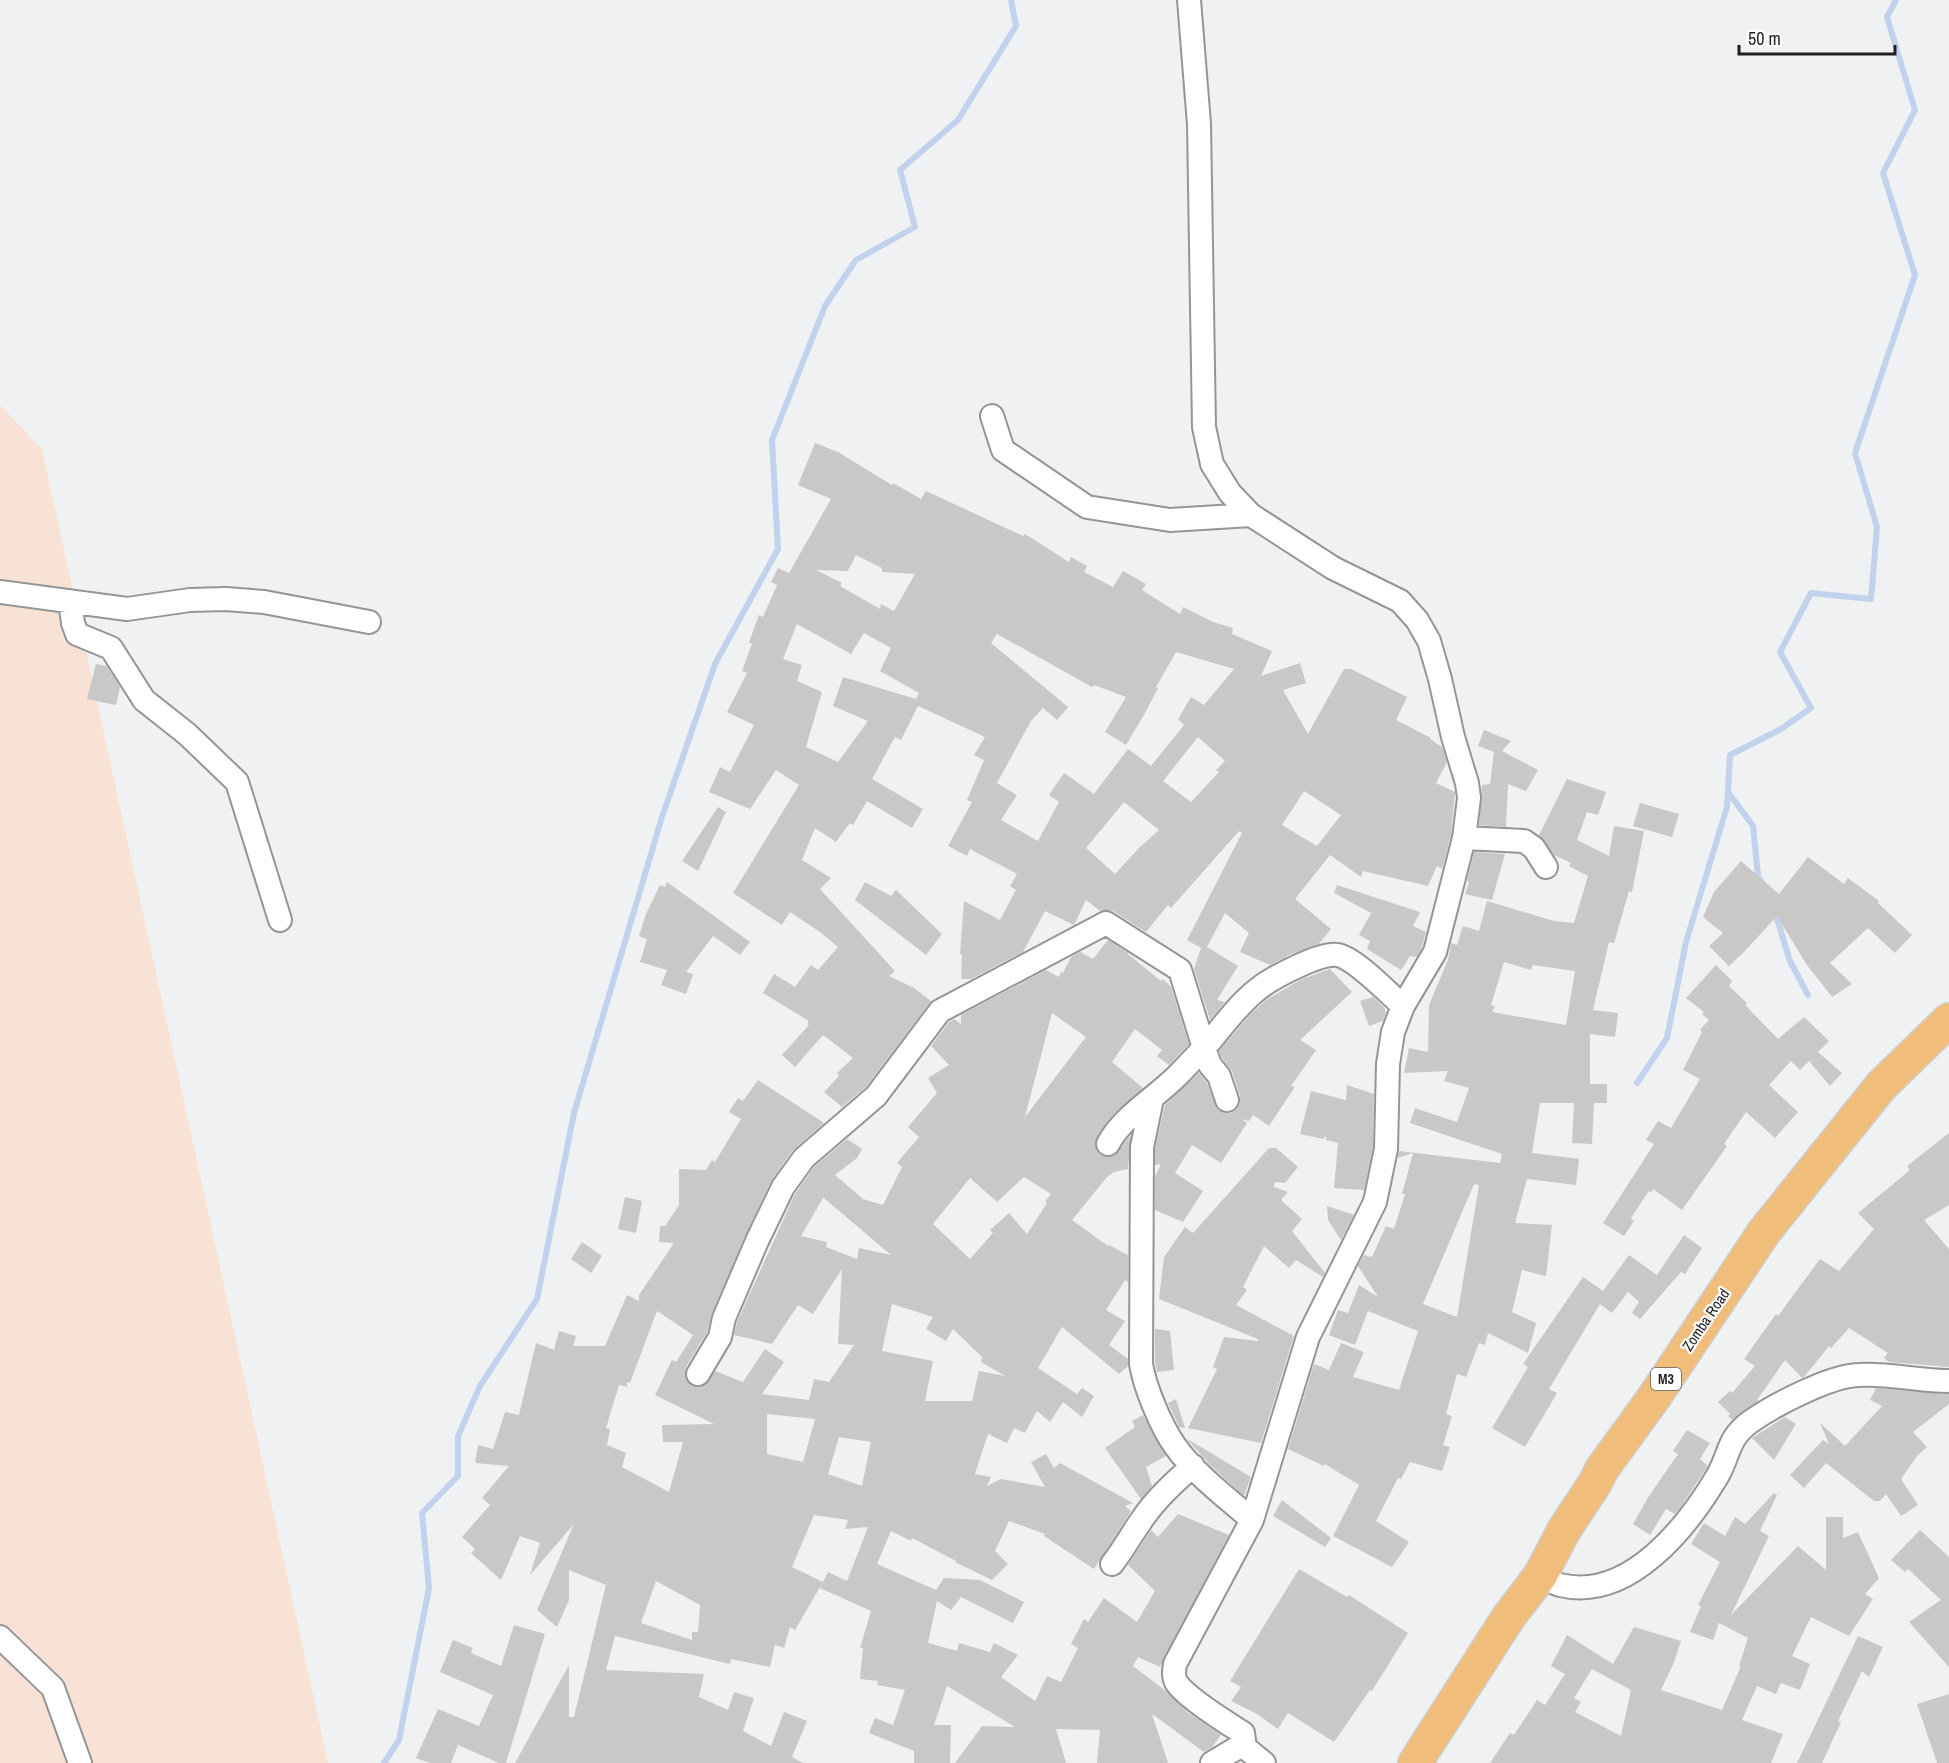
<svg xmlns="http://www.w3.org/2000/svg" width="1949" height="1763" viewBox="0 0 1949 1763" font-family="'Archivo Narrow',sans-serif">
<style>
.industrial{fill:#f8e2d5}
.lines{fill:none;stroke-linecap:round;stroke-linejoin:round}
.stream{stroke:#c2d2ed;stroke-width:6}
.building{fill:#cac8c6;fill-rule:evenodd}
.minor-casing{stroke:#949597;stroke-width:26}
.trunk-casing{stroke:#cecece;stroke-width:36}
.minor{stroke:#fff;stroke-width:22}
.trunk{stroke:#f0be7a;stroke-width:33}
.labels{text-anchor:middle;stroke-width:4.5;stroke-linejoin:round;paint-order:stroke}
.shield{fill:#fff;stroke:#626263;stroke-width:1.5}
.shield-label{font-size:14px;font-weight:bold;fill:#1f1f20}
.street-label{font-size:15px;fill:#1f1f20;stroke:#fff}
</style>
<rect width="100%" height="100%" fill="#f0f1f3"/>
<path class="industrial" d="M0 405 42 449 328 1763H0Z"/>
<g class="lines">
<path class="stream" d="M1728 792 1753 826 1758 876 1762 883
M1774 909 1790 961 1808 995
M1637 1083 1667 1038 1686 942 1727 807 1730 755 1781 729 1811 708 1780 652 1811 593 1871 599 1877 527 1855 453 1915 275 1883 173 1915 110 1887 17 1896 0
M384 1763 399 1740 429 1588 422 1513 458 1476V1436L480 1386 537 1299 574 1113 662 817 715 664 778 549 772 440 825 306 856 260 915 227 900 170 958 120 1016 26 1011 0"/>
</g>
<path class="building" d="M815 443 838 452 892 485 893 483 921 499 926 491 1023 536 1025 534 1069 562 1071 557 1087 566 1084 572 1113 587 1123 571 1146 584 1142 590 1180 614 1183 607 1213 622 1233 628 1232 634 1272 651 1261 676 1300 663 1306 683 1283 690 1308 734 1344 669H1351L1407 697 1396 720 1431 738 1430 739 1442 747 1447 762 1436 783 1455 792 1451 835 1442 869 1437 866 1428 886 1363 871 1361 877 1330 855 1295 899 1331 929 1319 944 1291 954 1270 965 1240 952 1249 933 1225 913 1207 947 1238 966 1217 1000 1225 1002 1210 1020 1194 969 1201 948 1187 940 1242 833 1239 831 1171 908 1168 905 1146 932 1113 911 1106 910 1100 911 1086 900 1074 925 1045 911 1023 952 971 979H961L962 954H960L964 901 1000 920 1016 890 1010 886 1017 874 970 849 967 856 948 846 972 802 967 800 984 760 974 755 985 737 918 706 901 740 895 737 872 779 923 809 912 828 867 801 853 825 850 823 836 842 815 828 802 860 831 878 820 889 895 971 889 976 914 988 931 1001 866 1087 842 1107 824 1092 839 1076 837 1073 853 1058 823 1035 795 1067 782 1055 809 1025 807 1024 809 1021 763 993 774 974 795 987 811 965 818 970 838 947 820 932 790 912 782 925 733 893 799 785 776 770 750 809 709 792 720 767 730 772 754 725 727 712 747 673 742 671 752 644 749 642 759 615 763 617 777 585 771 582 778 568 789 573 831 499 798 485ZM856 555 882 568V572L915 574 894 611 881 604 880 609 840 586 842 583 816 570 848 571ZM797 624 851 654 864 633 891 648 880 671 919 693 916 699 843 677 833 706 868 721 838 762 806 747 822 692 797 681 802 665 783 659ZM997 634 1092 687 1094 685 1126 697 1105 732 1126 745 1145 713 1158 688 1156 687 1176 652 1234 669 1204 705 1191 697 1178 719 1184 725 1151 766 1128 749 1094 794 1064 773 1049 795 1059 802 1038 841 1001 820 1017 795 997 783 1031 721 1043 708 1057 720 1068 707 991 643ZM1198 737 1225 761 1216 770 1219 772 1191 802 1163 781ZM1304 791 1341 815 1317 846 1282 825ZM1124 802 1159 830 1139 848 1115 874 1086 848Z
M96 664 107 666 120 687 116 705 87 699Z
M1484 730 1511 741 1502 751 1538 770 1526 791 1508 784 1506 827 1479 825 1482 785 1490 784 1494 752 1478 746Z
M1567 779 1606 792 1598 815 1587 812 1577 840 1609 856 1614 826 1644 831 1632 892 1629 891 1614 943 1609 942 1593 1010 1618 1013 1615 1037 1590 1034V1084H1607V1103H1594L1592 1144 1572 1143 1574 1103H1540L1532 1153 1579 1159 1576 1185 1527 1179 1515 1223 1552 1225 1546 1276 1522 1270 1512 1312 1536 1323 1528 1353 1488 1333 1485 1345 1479 1343 1466 1377 1457 1374 1446 1414 1452 1416 1443 1445 1450 1447 1442 1471 1410 1462 1401 1479 1398 1478 1376 1521 1409 1542 1392 1567 1333 1536 1359 1485 1325 1464 1324 1466 1288 1449 1314 1364 1329 1370 1341 1343 1364 1352 1353 1377 1399 1390 1418 1331 1368 1311 1355 1345 1329 1335 1338 1310 1348 1313 1359 1285 1378 1297 1358 1266 1364 1255 1372 1257 1386 1226 1394 1229 1405 1194H1402L1413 1153 1398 1158 1399 1151 1500 1163 1502 1154 1410 1123 1415 1108 1457 1122 1469 1088 1444 1081 1448 1071 1404 1073 1409 1048 1428 1052 1429 1005 1448 960 1451 943 1457 945 1463 926 1479 931 1487 901 1554 921 1574 923 1588 876 1569 866 1571 863 1554 855 1539 835ZM1504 962 1531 970 1533 965 1575 971 1566 1025 1492 1012 1495 1006 1491 1005ZM1474 1184 1479 1185 1457 1317 1423 1304Z
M1640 803 1679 814 1672 837 1633 826Z
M718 807 726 812 698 871 682 861Z
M1474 852 1505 854 1492 900 1465 894 1469 882 1467 881Z
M1808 857 1844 884 1848 878 1879 901 1878 903 1912 935 1895 953 1868 928 1830 963 1852 984 1832 997 1807 965 1777 916 1745 951 1729 966 1709 946 1723 933 1703 917 1714 892 1741 861 1779 894Z
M667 882 750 942 740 955 713 936 686 972 693 974 686 994 661 985 667 970 640 962 647 939 639 936 646 914 660 885 665 887Z
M865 882 891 896 896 890 942 934 926 955 855 900Z
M1337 885 1420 912 1413 926 1426 932 1422 947 1417 957 1410 956 1401 970 1367 949 1370 941 1359 935 1371 913 1334 893Z
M1108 940 1128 953V954L1161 981 1163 979 1171 987 1189 1044 1169 1065 1157 1056 1162 1050 1135 1029 1112 1062 1143 1088 1112 1116 1097 1137 1095 1144 1096 1150 1100 1155 1107 1157 1114 1156 1131 1135 1128 1169 1114 1172 1107 1177 1072 1220 1108 1246 1109 1245 1128 1255V1282L1125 1280 1106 1310 1125 1321 1109 1345 1128 1359V1366L1119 1374 1062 1327 1038 1368 1077 1394 1082 1388 1094 1396 1082 1417 1063 1402 1050 1422 1037 1411 1025 1433 1014 1428 1007 1443 988 1434 975 1474 991 1477 987 1486 1001 1479 1045 1487 1031 1462 1046 1454 1054 1468 1060 1463 1133 1503 1125 1506 1131 1511 1094 1569 1044 1536 1045 1534 1009 1521 995 1551 1008 1564 992 1580 955 1562 956 1561 912 1538 911 1541 891 1531 877 1564 936 1590 944 1578 980 1580 1024 1602 1013 1623 961 1597 951 1610 937 1601 928 1643 957 1651 959 1643 990 1652 994 1643 1018 1655 1001 1677 1035 1701 1047 1676 1061 1682 1078 1648 1071 1644 1084 1619 1088 1622 1104 1598 1137 1622 1155 1591 1128 1565 1151 1530 1158 1537 1178 1514 1229 1535 1160 1667 1138 1657 1133 1666 1166 1691 1188 1713 1221 1735 1212 1747 1204 1752 1152 1714 1168 1763H1097L1100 1730 1056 1729 1066 1763H955L982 1726 1015 1727 947 1686 934 1725H951L950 1763H914V1751L869 1733 875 1718 893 1725 905 1690 877 1685 878 1681 860 1679 863 1648H860L871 1611 820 1588 828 1572 847 1581 868 1527 845 1529 848 1520 814 1515 792 1567 823 1582 795 1630 790 1627 784 1648 775 1645 770 1667 731 1659 730 1664 615 1636 606 1670 704 1674 699 1697 728 1710 734 1692 754 1698 743 1731 771 1746 784 1712 807 1721 792 1757 803 1763H515L569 1665V1717H574L606 1585 569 1570V1600L557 1627 537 1610 574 1524 530 1575 540 1543 520 1536 501 1580 471 1553 475 1549 462 1537 490 1505 482 1498 509 1466 475 1463 478 1445 493 1449 505 1412 519 1415 536 1343 554 1350 559 1331 576 1336 573 1346H605L627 1295 639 1301V1295L674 1243 659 1242 660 1226H665L679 1205V1169L706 1170 712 1160 715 1162 741 1119 729 1112 738 1098 743 1101 758 1080 824 1123 793 1150 771 1181 745 1236 712 1313 707 1332 686 1367 685 1374 687 1381 692 1386 697 1387 705 1385 715 1371 743 1382 765 1349 784 1362 762 1394 809 1400 814 1379 829 1382 854 1345 838 1344 842 1269 813 1314 798 1305 772 1344 734 1335 737 1322 795 1194 814 1167 847 1139 862 1149 857 1158 835 1175 863 1199 883 1205 902 1167 897 1163 919 1137 908 1127 937 1093 928 1078 949 1065 931 1046 949 1022 954 1019 961 1024V1015L1046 970 1059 977 1061 972 1063 973 1071 957 1080 952 1093 959ZM1052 1013 1086 1037 1025 1117ZM1024 1177 1051 1194 1045 1201 1047 1203 1027 1234 1009 1213 990 1230 993 1233 970 1259 933 1224 970 1178 997 1202ZM823 1198 825 1199 891 1255 859 1248 857 1259 826 1247 827 1242 801 1236ZM892 1304 933 1317 926 1329 946 1341 953 1329 982 1357 981 1362 1005 1376 979 1371 972 1401H925L933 1361 882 1351ZM657 1311 693 1335 676 1362 672 1360 655 1395 714 1424 662 1425 663 1442H683L669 1492 622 1467 626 1453 607 1445 610 1429 606 1428 619 1385 627 1387V1382L630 1383ZM767 1414 815 1419 803 1462 767 1454ZM839 1437 871 1442 862 1486 828 1474ZM656 1581 700 1605 698 1632H692V1640L641 1623Z
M1716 965 1732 981 1729 986 1747 1003 1745 1005 1778 1039 1804 1017 1829 1041 1818 1052 1842 1073 1830 1086 1809 1061 1800 1070 1791 1061 1769 1085 1798 1112 1775 1138 1746 1112 1724 1144 1727 1146 1682 1210 1653 1189 1651 1193 1649 1191 1631 1218 1634 1221 1624 1236 1603 1223 1654 1144 1646 1140 1658 1121 1671 1128 1700 1079 1683 1070 1702 1032 1700 1030 1709 1020 1702 1014 1704 1012 1686 998Z
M1330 969 1352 992 1300 1040 1316 1050 1291 1086 1295 1087 1269 1126 1253 1115 1249 1121 1241 1119 1247 1123 1221 1163 1192 1145 1175 1173 1203 1191 1183 1222 1155 1210V1176L1161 1164 1155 1165V1148L1165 1105 1199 1073 1207 1083 1218 1110 1225 1113H1231L1237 1109 1240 1103V1096L1232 1071 1222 1058 1219 1051 1249 1016 1266 1000 1302 979Z
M1373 997 1384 1007 1386 1013 1383 1021 1369 1026 1360 1001Z
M1347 1085 1374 1094 1373 1147 1364 1190 1334 1188 1338 1143 1326 1140V1136L1323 1139 1300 1134 1311 1091 1346 1100Z
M1949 1133V1205L1924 1220 1949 1249V1367L1889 1362 1884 1358 1888 1353 1849 1328 1831 1348 1829 1346 1804 1377 1802 1378 1785 1360 1757 1400 1759 1401 1732 1420 1728 1416 1730 1414 1718 1402 1730 1391 1732 1393 1755 1366 1744 1359 1776 1314 1778 1316 1820 1259 1839 1271 1874 1229 1858 1213 1910 1170 1907 1166Z
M1269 1148H1276L1298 1167 1285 1183 1275 1182 1274 1187 1288 1192 1281 1200 1302 1219 1292 1231 1325 1273 1323 1277 1296 1260 1289 1268 1264 1246 1243 1287 1247 1290 1236 1305 1294 1336 1261 1443 1188 1428 1217 1369 1213 1367 1224 1337 1258 1341V1339L1159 1299 1164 1257 1185 1227 1193 1233Z
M625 1197 642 1201 636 1233 618 1229Z
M1327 1206 1354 1215 1341 1240 1328 1220Z
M1684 1235 1702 1248 1685 1274 1681 1272 1640 1319 1632 1313 1639 1302 1628 1292 1612 1313 1600 1304 1549 1389 1557 1393 1525 1447 1492 1428 1528 1367 1523 1364 1583 1277 1603 1291 1629 1255 1657 1275Z
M582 1242 602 1256 591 1273 571 1259Z
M1155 1329 1170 1331 1174 1370 1157 1372 1155 1363Z
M1876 1388 1949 1394V1404L1913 1432 1927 1447 1917 1456 1901 1479 1918 1505 1901 1516 1886 1494 1880 1501H1874L1826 1463 1804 1488 1790 1475 1823 1440 1829 1444 1820 1423 1845 1446 1882 1406 1870 1400Z
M1176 1399 1185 1428 1179 1427 1168 1403Z
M1143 1415 1166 1456 1146 1467 1152 1486 1141 1499 1105 1448 1135 1427 1132 1421Z
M1785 1417 1796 1424 1774 1460 1752 1438Z
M1687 1430 1710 1443 1700 1459 1708 1466 1680 1508 1675 1514 1666 1509 1650 1535 1633 1524 1649 1496 1678 1454 1673 1451Z
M1186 1438 1251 1477 1244 1496 1211 1466Z
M1774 1493 1777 1495 1760 1531 1769 1536 1731 1615 1798 1546 1826 1570V1517H1843V1538L1858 1532 1879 1578 1865 1594 1873 1599 1849 1636 1811 1617 1792 1656 1810 1664 1800 1690 1781 1683 1776 1694 1757 1686 1742 1720 1783 1734 1771 1763H1490L1510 1733 1514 1735 1537 1700 1545 1705 1565 1674 1551 1666 1567 1635 1613 1664 1634 1627 1681 1641 1674 1662 1661 1690 1722 1710 1741 1666H1739L1748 1638 1719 1623 1713 1640 1690 1632 1701 1606 1698 1605 1720 1562 1691 1544 1704 1523 1725 1536 1735 1517 1745 1524ZM1592 1669 1631 1690 1621 1736 1575 1712 1581 1702 1574 1698Z
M1282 1500 1331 1538 1325 1547 1273 1516Z
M1920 1530 1949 1557V1667L1909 1622 1941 1600 1908 1569 1905 1572 1891 1560Z
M1299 1569 1347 1597 1349 1595 1408 1633 1372 1691 1370 1690 1334 1742 1288 1713 1278 1729 1257 1714 1231 1701 1241 1687 1230 1681Z
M514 1625 545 1634 506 1763H499L458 1745 451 1763H430L416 1758 438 1709 479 1726 493 1695 440 1672 453 1640 473 1648 471 1653 501 1666Z
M1858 1636 1883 1647 1869 1677 1862 1671 1838 1721 1841 1722 1822 1763H1797Z
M1949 1694V1763H1937L1917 1704Z"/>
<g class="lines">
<defs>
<path id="minor" d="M1189 0 1199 124 1204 427 1212 464 1230 493 1251 515 1333 568 1400 601 1417 620 1429 641 1440 679 1453 737 1467 783 1469 798 1464 838 1435 952 1403 1006 1393 1032 1388 1064 1386 1149 1375 1202 1308 1337 1252 1520 1175 1664C1174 1670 1173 1676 1176 1682 1185 1697 1227 1723 1243 1733L1244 1740 1242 1745 1212 1763
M992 416 1003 450 1087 507 1170 520 1251 515
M0 592 127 609 190 600 226 599 264 602 369 622
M70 601 73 623 77 634 111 648 144 700 187 734 237 782 280 920
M1464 838 1524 841 1534 848 1546 867
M1152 1099 1142 1147 1141 1364C1145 1388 1161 1426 1175 1446 1195 1474 1226 1497 1252 1520
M1108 1144C1123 1116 1155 1098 1177 1076 1188 1065 1200 1052 1211 1040 1226 1022 1240 1003 1258 989 1272 978 1320 952 1338 955 1356 959 1388 993 1403 1006
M698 1374 720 1337 724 1318 757 1241 783 1187 804 1158 876 1096 940 1011 1106 923 1180 970 1204 1048 1210 1065 1219 1076 1227 1100
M1112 1564C1123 1550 1131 1535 1141 1521 1154 1501 1174 1482 1193 1466
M1540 1576C1546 1579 1553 1583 1560 1585 1629 1602 1688 1526 1718 1475 1730 1453 1728 1438 1750 1422 1774 1405 1830 1376 1858 1375 1888 1373 1919 1381 1949 1381
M0 1637 53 1688 80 1763
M1242 1745 1264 1763"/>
<path id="trunk" d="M1415 1763 1508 1618 1540 1576 1564 1530 1595 1483 1602 1469 1655 1396 1764 1232 1881 1086 1949 1020"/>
</defs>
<use href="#minor" class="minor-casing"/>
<use href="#trunk" class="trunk-casing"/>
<use href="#minor" class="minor"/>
<use href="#trunk" class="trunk"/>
</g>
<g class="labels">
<rect class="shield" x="1651" y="1368" width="30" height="22" rx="4.5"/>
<g class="shield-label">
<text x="1666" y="1384">M3</text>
</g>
<g class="street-label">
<text transform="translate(1706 1320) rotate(-56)" y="5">Zomba Road</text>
</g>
</g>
<path d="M1739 45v9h156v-9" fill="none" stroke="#1f1f20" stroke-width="3"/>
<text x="1748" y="45" font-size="18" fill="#1f1f20" stroke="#ffffff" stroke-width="4.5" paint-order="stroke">50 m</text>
</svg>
